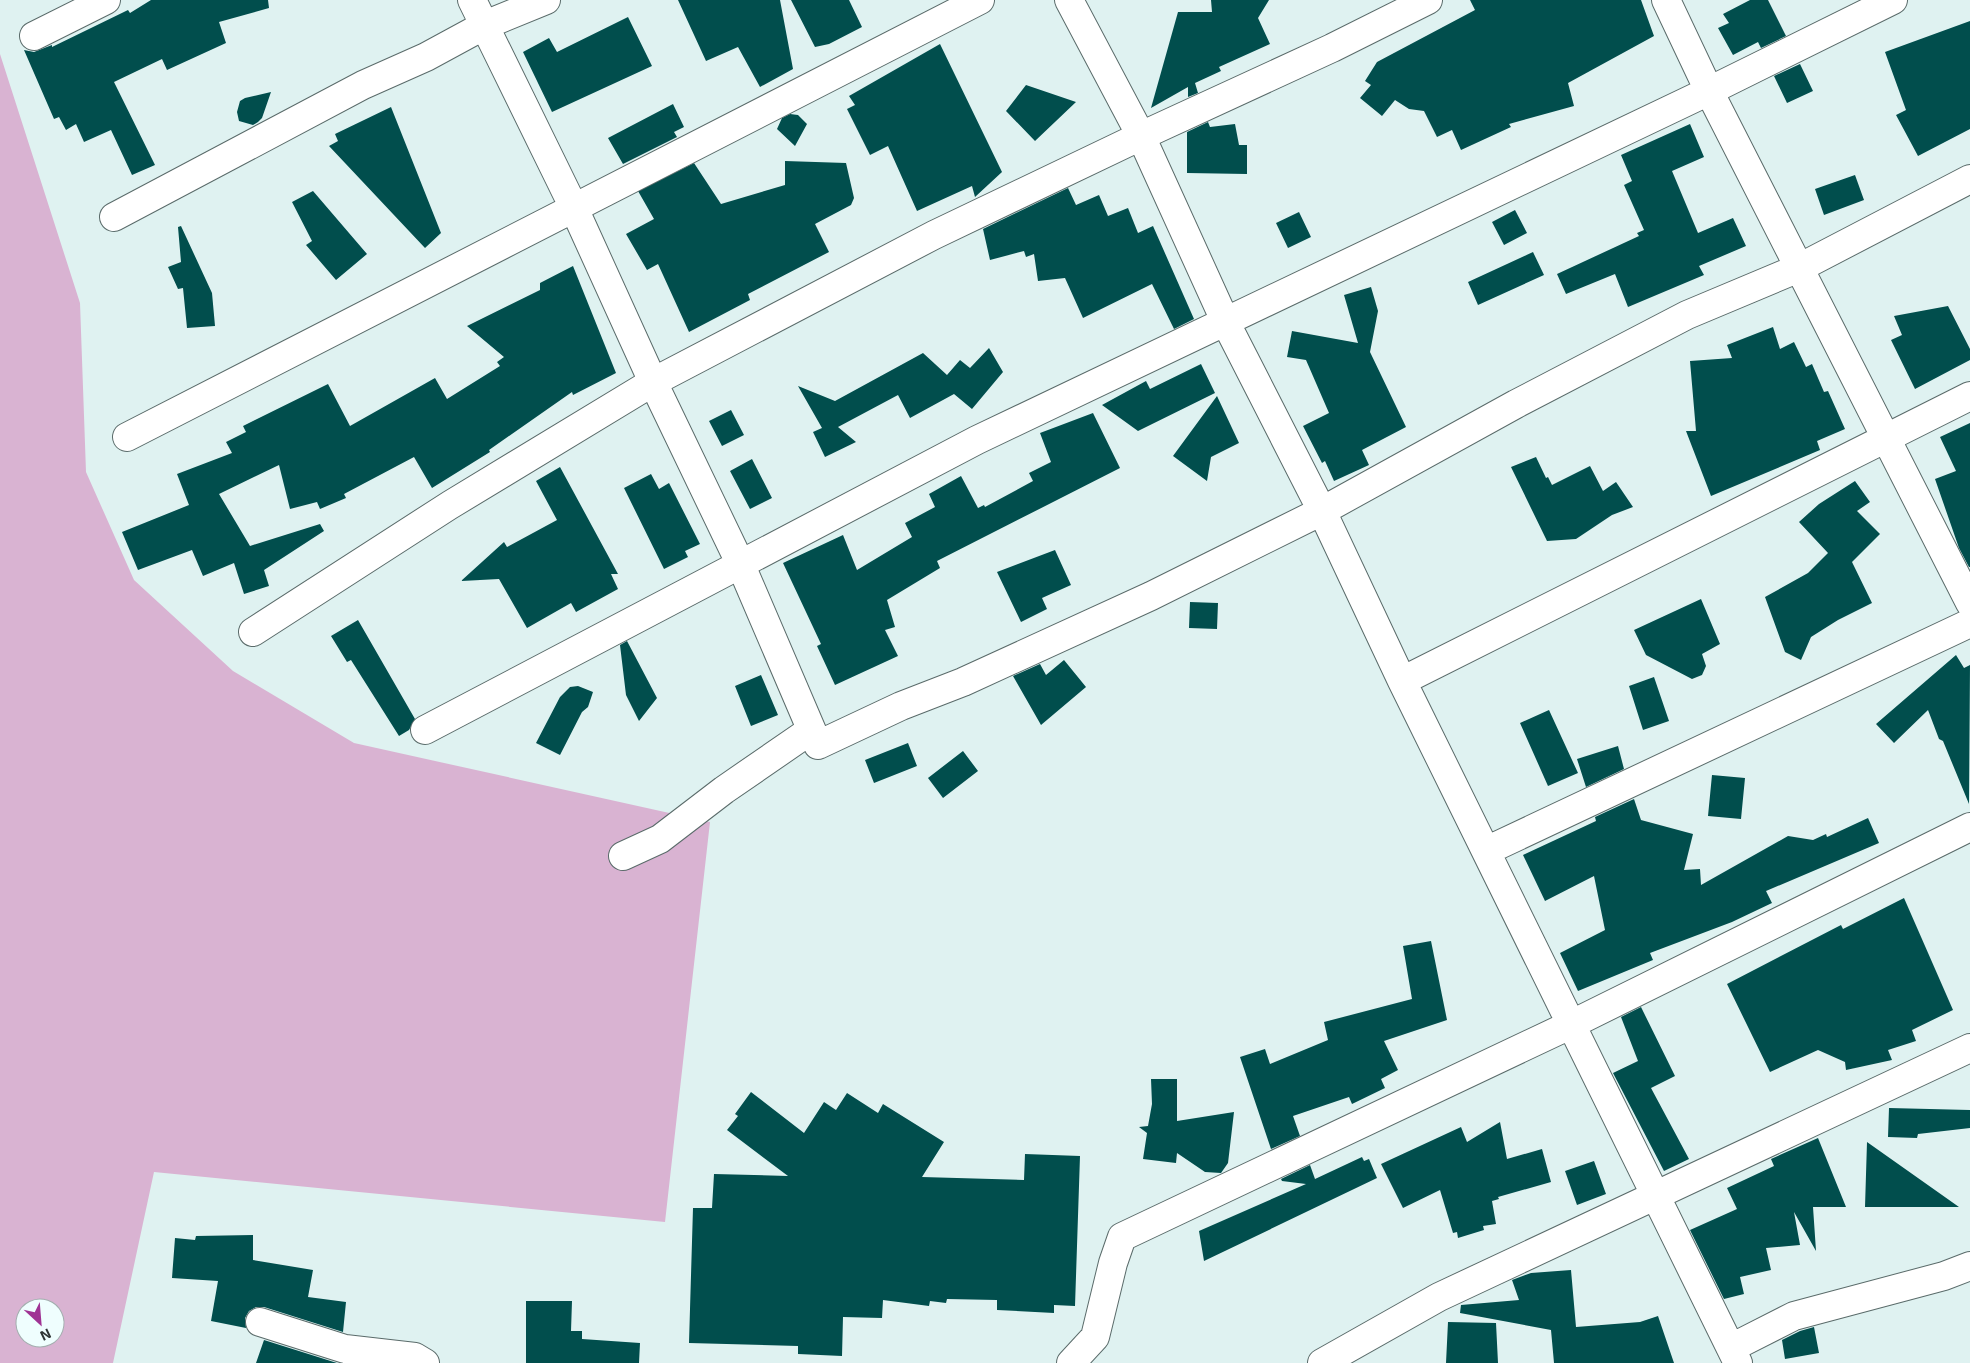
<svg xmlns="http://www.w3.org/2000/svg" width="1970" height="1363" viewBox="0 0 1970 1363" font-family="'Exo 2',sans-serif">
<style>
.green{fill:#d9b3d2;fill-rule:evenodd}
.building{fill:#014e4d}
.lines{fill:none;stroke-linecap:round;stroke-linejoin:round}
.street-casing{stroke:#5a6b6a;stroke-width:30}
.street{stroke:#fff;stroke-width:28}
</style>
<rect width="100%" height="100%" fill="#dff2f1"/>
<path class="green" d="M0 43V54L80 303 86 472 134 580 233 671 354 743 710 822 665 1222 154 1172 113 1363H0ZM25 1308H55V1338H25Z"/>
<path class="building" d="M151 0H268L269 8 219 22 226 43 167 70 162 59 114 82 155 165 132 175 111 130 84 142 76 124 66 130 59 117 54 119 24 50 34 52 52 45V47L128 10 130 13Z
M678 0H780L793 69 760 87 738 47 706 61Z
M791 0H849L862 27 829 44 815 47Z
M1211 0H1269L1258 18 1270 44 1219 67 1221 71 1195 83 1198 93 1188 97V87L1151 108 1178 12H1212Z
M1470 0H1641L1654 36 1568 83 1574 106 1509 124 1511 127 1461 150 1452 130 1437 137 1424 111 1409 109 1395 100 1382 116 1360 98 1371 85 1365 81 1377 62 1475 10Z
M1750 0H1768L1786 36 1761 48 1758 42 1733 55 1718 28 1729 23 1723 14Z
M628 17 652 66 552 112 523 52 549 38 557 52Z
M1970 21V129L1918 156 1896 115 1906 110 1885 52Z
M940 44 1002 172 975 197 972 186 917 211 888 146 870 155 847 109 855 105 849 96Z
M1800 64 1813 91 1787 103 1774 76Z
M1026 85 1076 102 1035 141 1006 111Z
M271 92 262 118 258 122 253 125 239 121 237 112 240 101 245 98Z
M673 104 684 127 674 132 677 137 623 164 608 138Z
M391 107 441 233 425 248 329 146 338 141 335 134Z
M790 114 798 115 807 124 795 146 777 129 782 118Z
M1208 122 1210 127 1235 124 1239 145H1247V174L1187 173V132Z
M1690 124 1704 157 1672 171 1698 233 1733 218 1746 246 1699 266 1704 275 1628 307 1615 274 1566 294 1557 274 1639 236 1637 233 1644 230 1624 185 1632 181 1621 155Z
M785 161 846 163 854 198 851 205 815 224 829 252 748 294 750 300 689 332 658 264 647 270 626 234 654 219 638 191 694 163 721 204 785 185Z
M1855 175 1864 200 1824 215 1815 189Z
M1068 188 1076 205 1099 195 1108 216 1128 208 1138 233 1153 226 1194 319 1174 329 1152 284 1083 318 1065 278 1038 281 1034 254 1026 257 1024 251 990 260 983 229Z
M313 191 367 254 336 280 306 245 312 241 292 202Z
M1515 210 1527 233 1504 245 1492 222Z
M1299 212 1311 237 1288 248 1276 223Z
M181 226 212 293 215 326 187 328 183 288 178 289 168 267 181 262 178 227Z
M1533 252 1544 275 1478 305 1468 282Z
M573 266 616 373 573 395 572 392 489 450 490 452 432 488 414 457 344 494 346 498 320 509 317 502 290 509 279 465 219 494 250 546 320 524 324 531 264 570 269 586 244 594 234 563 203 576 192 550 138 570 122 532 189 505 177 474 232 453 226 442 246 432 243 426 328 384 350 426 435 378 447 399 500 366 497 362 504 357 467 326 540 290V283Z
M1371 287 1378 311 1370 352 1406 427 1362 450 1369 465 1334 481 1325 461 1322 463 1303 426 1329 413 1306 360 1287 357 1292 331 1358 343 1344 295Z
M1948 306 1970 349V360L1915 389 1891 340 1902 335 1894 316Z
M1773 327 1780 349 1794 342 1806 367 1812 364 1824 392 1828 391 1845 429 1817 441 1820 450 1711 496 1686 431H1696L1690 361 1732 358 1727 345Z
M989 348 1003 372 972 409 954 394 910 418 898 395 838 427 856 442 825 457 813 432 822 428 798 386 835 401 923 353 947 375 960 360 970 368Z
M1201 364 1215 393 1138 431 1102 405 1146 381 1150 389Z
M1217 396 1239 443 1211 457 1207 481 1173 456Z
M731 410 744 435 722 446 709 421Z
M1093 413 1120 468 937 561 940 568 887 600 895 627 885 630 898 656 835 685 817 646 821 644 783 563 843 535 857 570 912 537 905 523 935 507 929 494 961 476 978 508 984 505 985 507 1033 481 1029 473 1051 462 1040 433Z
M1970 423V567H1969L1959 548 1935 479 1956 471 1940 437Z
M1536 457 1546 478 1548 477 1552 485 1590 466 1603 491 1616 482 1633 507 1612 515 1576 539 1547 541 1511 467Z
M752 459 772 498 750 509 730 471Z
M560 467 618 574H611L618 589 576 612 571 603 527 628 499 579 461 581 504 542 507 547 557 520 536 481Z
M651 474 659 489 669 483 700 544 685 551 688 557 664 569 624 488Z
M1855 481 1870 502 1857 511 1880 534 1852 562 1872 603 1838 620 1811 637 1801 660 1785 652 1765 597 1808 573 1828 553 1799 522 1819 504Z
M1055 550 1071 585 1042 598 1047 609 1021 622 997 572Z
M1701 599 1720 644 1702 654 1706 666 1702 675 1692 679 1646 655 1634 630Z
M1190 602 1218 603 1217 629 1189 628Z
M358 620 415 719 409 730 399 736 351 660 347 662 331 636Z
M627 641 657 698 639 721 626 695 620 645Z
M1956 655 1964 668 1970 665 1969 804 1943 741 1939 739 1928 710 1894 743 1876 724Z
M1064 660 1086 687 1041 725 1013 676 1040 664 1046 675Z
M761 675 778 715 751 726 735 686Z
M1654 677 1669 721 1643 730 1629 686Z
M578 686 593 692 588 707 582 712 560 755 536 743 560 697 570 687Z
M1549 710 1578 773 1548 786 1520 723Z
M908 743 917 766 874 783 865 760Z
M1618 746 1624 769 1586 787 1577 759Z
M963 751 978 771 943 798 928 778Z
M1712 775 1745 778 1741 819 1708 816Z
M1634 799 1641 820 1693 834 1684 870 1700 869 1701 885 1788 836 1813 840 1826 834 1827 837 1868 818 1879 843 1766 891 1772 903 1732 922 1650 953 1653 960 1578 991 1560 953 1605 930 1594 876 1545 901 1523 855 1596 821 1595 817Z
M1904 898 1953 1010 1912 1030 1916 1041 1888 1050 1892 1060 1846 1070 1845 1062 1818 1050 1770 1072 1727 984 1841 925 1843 929Z
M1431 941 1447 1020 1384 1041 1398 1070 1381 1079 1385 1088 1352 1104 1349 1097 1293 1116 1300 1136 1271 1149 1240 1057 1265 1049 1270 1064 1328 1040 1324 1022 1412 999 1403 946Z
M1641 1007 1675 1076 1651 1088 1689 1159 1664 1171 1613 1073 1638 1061 1621 1017Z
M1151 1079H1177V1121L1234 1112 1228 1163 1221 1173 1205 1172 1177 1153 1176 1163 1143 1159 1147 1133 1139 1127 1148 1126 1152 1104Z
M751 1092 804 1133 824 1102 836 1110 847 1093 878 1113 883 1104 944 1142 922 1177 1024 1180 1025 1154 1080 1156 1075 1306 1054 1305V1313L997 1310V1300L947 1299 946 1303 930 1301 929 1306 883 1300 882 1318 843 1317 842 1356 798 1354V1346L689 1343 693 1208H712L714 1174 788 1176 727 1130 738 1116 735 1114Z
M1889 1108 1970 1110V1128L1918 1134 1917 1138 1888 1137Z
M1500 1122 1507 1159 1542 1149 1551 1182 1498 1197 1499 1199 1492 1201 1496 1224 1483 1226 1484 1230 1458 1238 1457 1232 1453 1233 1440 1190 1403 1208 1381 1164 1461 1127 1467 1142Z
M1818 1138 1846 1207H1813L1816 1251 1794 1212 1800 1245 1766 1248 1771 1270 1740 1277 1744 1294 1724 1299 1690 1230 1737 1209 1727 1188 1774 1166 1771 1159Z
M1867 1142 1959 1207H1865Z
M1362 1157 1364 1161 1369 1159 1377 1178 1204 1261 1199 1231 1306 1184 1282 1181 1281 1179 1310 1165 1315 1179Z
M1594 1161 1606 1194 1577 1205 1565 1171Z
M253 1235V1260L313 1270 308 1297 346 1302 343 1332 264 1307H256L249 1311 245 1318 246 1328 211 1321 218 1281 172 1278 175 1238 195 1240 196 1236Z
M1571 1270 1576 1327 1640 1322 1658 1316 1674 1363H1554L1551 1330 1460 1313 1461 1305 1519 1300 1512 1280 1531 1273Z
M526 1301H572L571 1331H582V1339L640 1343 639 1363H526Z
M1448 1322 1496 1323 1498 1363H1446Z
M1814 1327 1819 1353 1785 1359 1782 1340 1800 1331Z
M264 1340 337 1363H256Z"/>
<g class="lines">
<defs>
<path id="street" d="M472 0 573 206 653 382 740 563 818 745 901 706 963 682 1151 596 1322 511 1516 404 1687 315 1799 268 1970 179
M1069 0 1141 136 1226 323 1322 511 1402 681 1738 1363
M1666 0 1709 91 1970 603
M34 36 106 0
M114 217 363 85 426 57 485 25 546 0
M127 437C411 290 695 144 980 0
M253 632 450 505 653 382 934 235 1141 136 1332 48 1428 0
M1402 681 1970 396
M425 730 977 440 1709 91 1893 0
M1486 851 1970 623
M623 856 660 839 724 790 811 730
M260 1322 345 1349 415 1357 425 1363
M1731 1348 1794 1316 1944 1276 1970 1266
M1071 1363 1095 1337 1113 1263 1122 1237 1570 1025 1970 827
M1322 1363 1439 1297 1970 1048"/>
</defs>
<use href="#street" class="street-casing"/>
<use href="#street" class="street"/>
</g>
<g transform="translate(40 1323) rotate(154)"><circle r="24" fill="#effefe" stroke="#a2aeae"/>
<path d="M0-4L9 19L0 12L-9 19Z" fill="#9f3394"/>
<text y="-8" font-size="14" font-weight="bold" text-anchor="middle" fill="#2e3535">N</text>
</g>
</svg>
